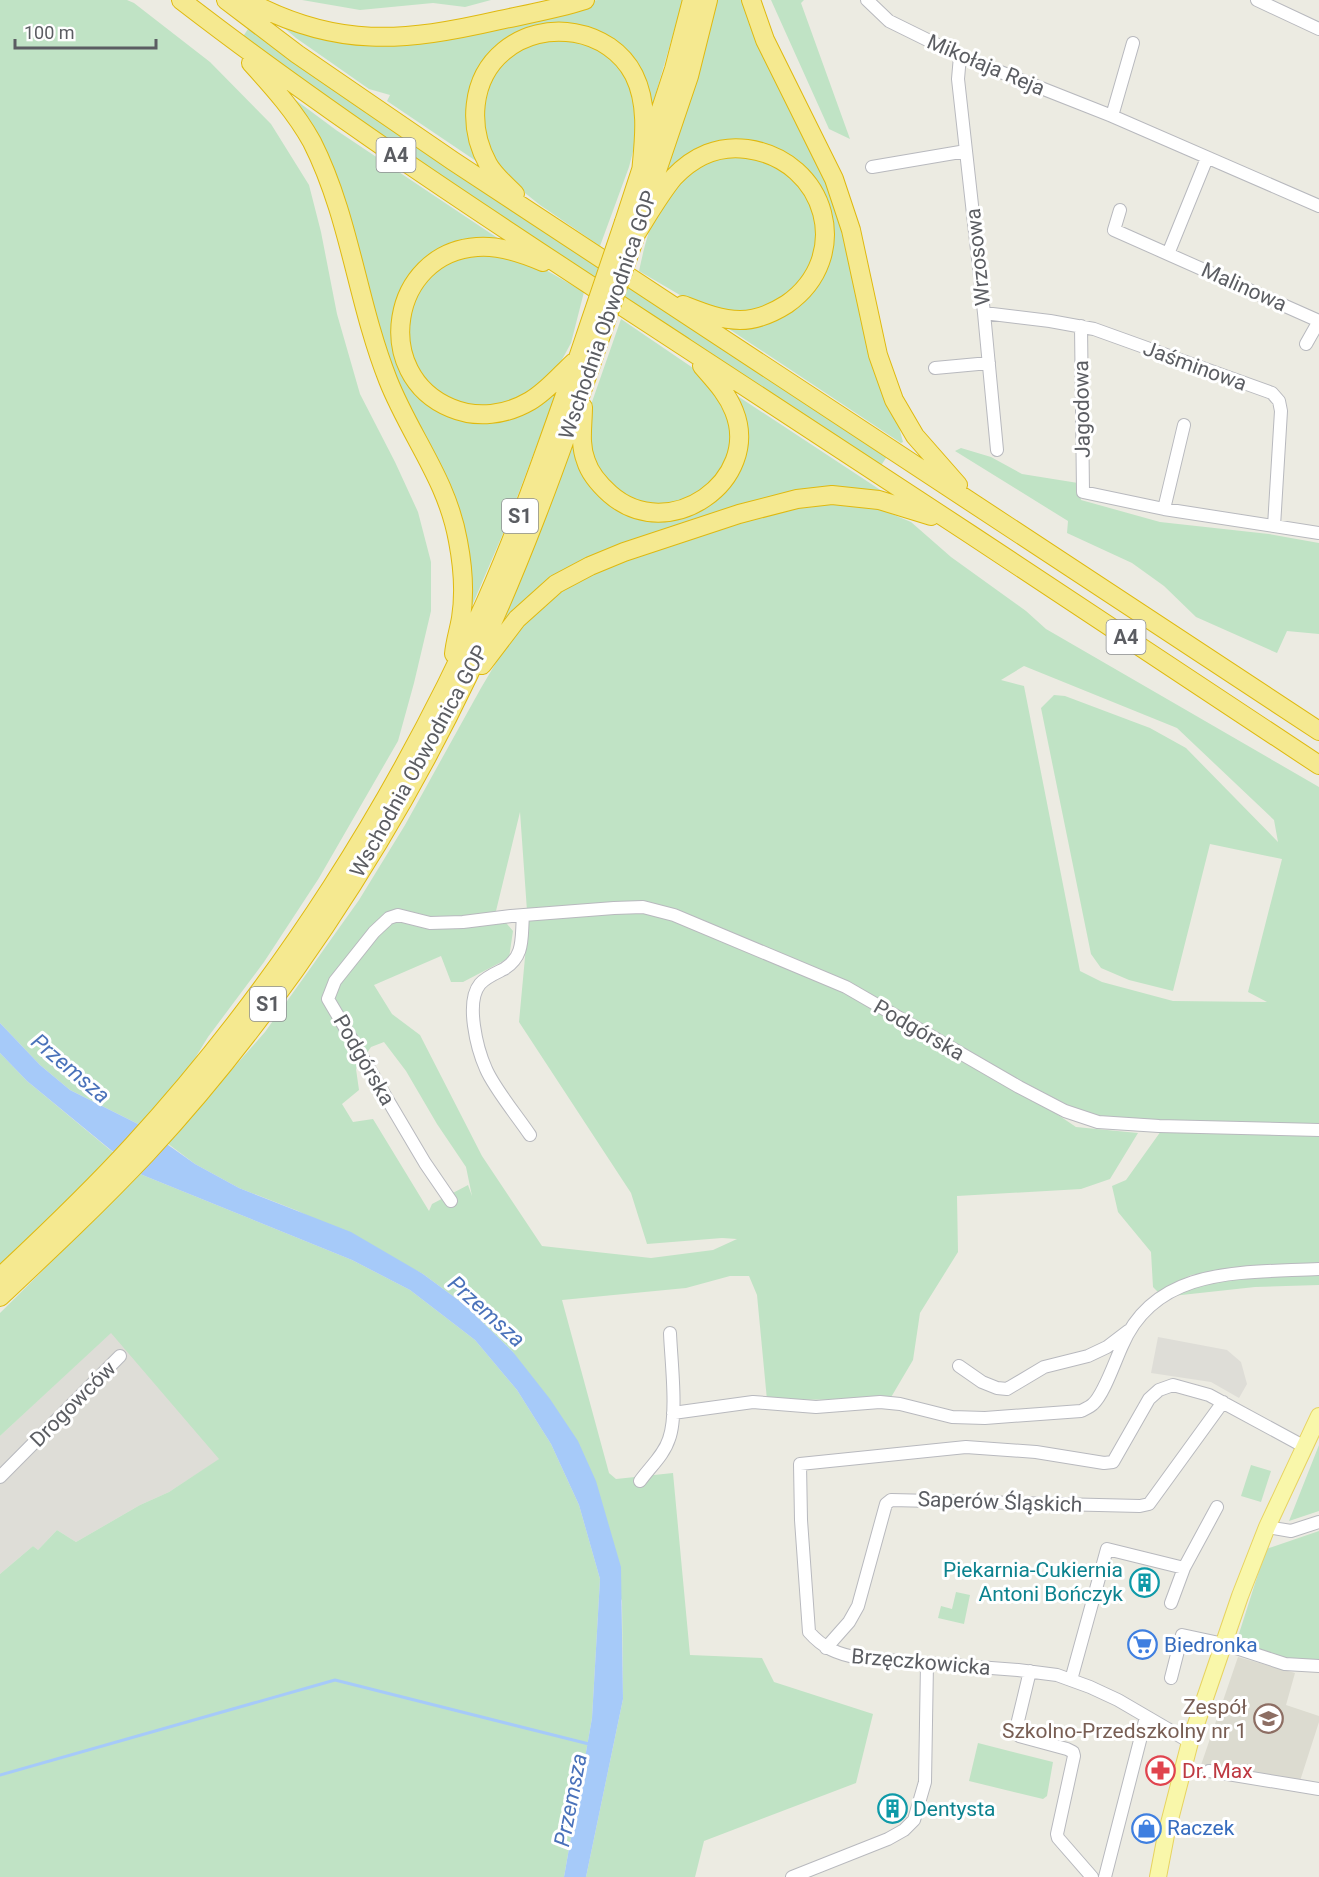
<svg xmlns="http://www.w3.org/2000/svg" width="1319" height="1877" viewBox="0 0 1319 1877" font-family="Roboto,sans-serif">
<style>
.industrial{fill:#deddd7}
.education{fill:#dcdbd0}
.green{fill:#c0e3c5;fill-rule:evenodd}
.water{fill:#a6caf9}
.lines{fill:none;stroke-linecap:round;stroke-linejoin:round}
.stream{stroke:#a6caf9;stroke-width:3}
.minor-casing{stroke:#b8b9be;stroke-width:14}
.major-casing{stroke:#e7d360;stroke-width:18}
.highway-casing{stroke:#dfb90f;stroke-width:20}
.minor{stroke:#fff;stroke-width:12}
.major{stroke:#f9f7aa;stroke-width:16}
.highway{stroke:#f5e990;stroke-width:18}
.highway-bridge-casing{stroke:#dfb90f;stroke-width:20;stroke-linecap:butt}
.highway-bridge{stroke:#f5e990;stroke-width:18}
.labels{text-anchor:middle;stroke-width:6;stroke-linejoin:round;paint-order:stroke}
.shield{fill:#fff;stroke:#8c8e91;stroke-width:1.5}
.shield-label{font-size:20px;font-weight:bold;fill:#5b5d62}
.street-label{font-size:21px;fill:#5b5d62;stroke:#fff}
.culture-label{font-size:21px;fill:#0d838f;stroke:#fff;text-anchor:end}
.shop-label{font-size:21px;fill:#366cbe;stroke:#fff;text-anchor:start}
.education-label{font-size:21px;fill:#785e54;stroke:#fff;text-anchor:end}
.health-label{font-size:21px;fill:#be3a42;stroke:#fff;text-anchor:start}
.water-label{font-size:22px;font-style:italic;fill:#4a72ba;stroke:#fff}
</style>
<rect width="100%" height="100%" fill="#ecebe2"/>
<path class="industrial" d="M111 1332 220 1459 169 1492 140 1505 76 1542 57 1530 38 1550 33 1546 0 1574V1436Z
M1158 1337 1227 1350 1241 1362 1247 1384 1239 1398 1211 1382 1151 1373Z"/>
<path class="education" d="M1238 1657 1295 1673 1286 1705 1319 1716V1722L1299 1784 1201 1765Z"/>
<path class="green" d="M0 0H127L134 3 210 62 271 124 309 185 321 232 337 314 360 394 395 462 418 512 431 562V611L414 683 398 741 319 878 264 962 208 1037 189 1068 140 1125 70 1090 40 1065 0 1023Z
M302 0H491L465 7 433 3 360 10Z
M598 0H683L651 110 642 80 583 29 490 58 478 160 476 161 387 101 390 95 369 89 296 38 283 27 332 38Z
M717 0H742L752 26 834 191 893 412 899 427 903 442 901 443 723 325 811 290 825 203 744 143 662 186 694 86Z
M771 0H804L801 3 850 139 829 129Z
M250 26 888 455 880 467 442 178 242 38Z
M576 37 612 55 632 86 637 136 629 167 600 246 540 205 510 181 496 165 479 126 489 77 520 45Z
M293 98 336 130 502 241 424 263 400 361 465 418 561 381 505 529 465 622V552L394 383Z
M715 153 778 163 809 193 819 242 806 279 767 308 728 313 685 298 639 271C645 243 654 206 674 184 684 172 702 162 715 153Z
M476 251 539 266 584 292 571 343 558 367 529 395 482 409 436 395 409 361V303L433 268Z
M621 319 696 370 732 415 728 471 681 507 623 500 588 460 586 419Z
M733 393 888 495 838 490 576 570 487 654 574 432 582 459 640 514 726 485Z
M961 448 991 457 1022 474 1078 483 1081 500 1160 522 1269 534 1319 543V634L1287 631 1277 653 1196 617 1164 586 1132 563 1067 533 1068 521 955 451Z
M832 503 875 507 911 522 951 557 1026 611 1046 629 1319 787V1124L1251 1125 1102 1119 1059 1103 961 1050 1076 1127 1138 1133 1110 1179 1081 1189 957 1196 958 1252 920 1313 913 1360 890 1399 767 1400 757 1295 749 1276H730L686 1288 562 1300 609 1473 616 1479 673 1473 690 1655 762 1658 774 1682 873 1714 856 1783 704 1841 695 1877H586L623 1699 622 1601 513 1352 465 1305 423 1274 298 1211 239 1188 195 1164 167 1143 265 1032 359 900 405 825 481 688 516 629 549 598 576 580 630 558 730 524 788 510ZM1024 666 1177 728 1274 820 1278 842 1186 748 1150 728 1065 696 1054 695 1041 708 1091 954 1101 968 1129 980 1173 991 1210 844 1282 859 1248 992 1267 1002 1173 1001 1102 982 1080 971 1024 686 1001 680ZM520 812 528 925 519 1022 631 1193 647 1244 722 1238 737 1239 713 1250 651 1258 542 1246 482 1156 420 1035 392 1014 374 985 441 956 451 982H463L509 958 513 931 496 911ZM384 1042 406 1071 437 1124 466 1167 472 1196 468 1185 432 1204 429 1211 373 1119 353 1122 342 1104 359 1090 356 1069 371 1047Z
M0 1053 27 1081 115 1154 55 1213 0 1264Z
M1161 1131 1319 1135V1263L1252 1267 1191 1275 1158 1292 1153 1287 1151 1252 1118 1212 1112 1186 1126 1180Z
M140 1174 352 1260 410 1290 475 1340 517 1390 551 1444 579 1505 600 1579 592 1718 564 1877H0V1574L33 1546 38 1550 57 1530 76 1542 140 1505 169 1492 219 1459 111 1333 0 1436V1313Z
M1319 1274V1285L1255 1287 1163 1297 1199 1285 1257 1276Z
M1319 1445V1511L1289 1521Z
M1251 1465 1271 1471 1261 1502 1241 1496Z
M1319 1531V1660L1284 1658 1236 1643 1266 1549Z
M956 1592 970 1595 964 1624 938 1618 941 1606 952 1609Z
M978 1743 1053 1762 1047 1796 1043 1799 969 1781Z"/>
<path class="water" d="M0 1023 40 1065 70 1090 140 1125 195 1164 239 1188 351 1232 423 1274 465 1305 513 1352 550 1399 578 1441 596 1481 621 1567 623 1699 586 1877H564L592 1718 600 1579 579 1505 551 1444 517 1390 475 1340 410 1290 352 1260 140 1174 27 1081 0 1053Z"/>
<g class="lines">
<path class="stream" d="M0 1775 335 1680 589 1744"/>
<defs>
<path id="minor" d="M867 0 889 21 960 56 1112 116 1319 206
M1257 0 1319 29
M960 56 958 79 984 313 997 450
M1112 116 1133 43
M872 167 966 151
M1120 210 1114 230 1168 254 1207 158
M1168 254 1319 321
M984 313 1050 321 1094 329 1272 393 1279 401 1281 411 1274 526
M1081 326 1083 492 1164 509 1319 533
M1306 344 1319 321
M935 368 989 363
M1164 509 1184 425
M523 916C521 938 525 956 504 969 496 973 486 977 480 984 465 1002 477 1049 486 1069 494 1088 518 1117 530 1135
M451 1201 425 1163 328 999 335 981 374 932 389 918 398 915 430 923 463 922 511 916 614 908 643 907 674 915 846 987 1019 1087 1065 1111 1098 1122 1159 1126 1319 1130
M959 1366 982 1382 997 1388 1007 1389 1044 1367 1088 1356 1107 1347 1128 1331
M673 1413 753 1402 816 1407 880 1402 900 1404 952 1417 985 1418 1081 1411C1085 1409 1090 1407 1093 1404 1104 1394 1115 1361 1122 1346 1156 1265 1245 1273 1319 1269
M0 1477 120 1356
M640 1481C650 1467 664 1455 669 1439 678 1415 671 1360 670 1333
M1267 1527 1291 1531 1319 1522
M1171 1603 1184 1568 1217 1507
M826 1648 849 1622 858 1606 886 1504 891 1500 1140 1506 1149 1504 1223 1402
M1030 1671 1016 1729 1019 1736 1067 1749 1073 1752 1074 1756 1057 1834 1058 1838 1092 1877
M1171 1678 1182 1635 1224 1644 1285 1664 1319 1666
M1071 1680 1107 1549 1184 1568
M1190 1742 1118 1700 1090 1687 1057 1675 1018 1670 859 1658C837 1654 823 1648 809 1632L801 1520 800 1464 966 1447 1036 1452 1104 1463 1113 1462 1149 1399 1159 1390 1173 1385 1209 1395 1305 1447
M1209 1771 1319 1789
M792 1877 888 1839 904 1830 914 1820 925 1782 927 1663
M1105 1877 1146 1717"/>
<path id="major" d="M1158 1877 1166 1835 1190 1742 1240 1596 1267 1527 1319 1416"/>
<path id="highway" d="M181 0C343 125 515 236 686 348 898 486 1108 625 1319 765
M226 0 297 54 453 161 1319 731
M246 0C336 49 404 42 500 20 528 14 557 9 585 0
M751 0 765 40 834 179 851 230 878 355 894 400 915 436 958 485
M251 63C273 87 296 113 312 142 350 217 357 302 388 380 410 436 447 479 458 541 463 567 465 593 461 618 459 630 455 642 454 654
M515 194C506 185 494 175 488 164 468 128 470 79 504 51 543 18 610 28 634 75 649 105 644 141 641 173
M644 209 689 76 708 0
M624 222 674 69 692 0
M636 234C648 215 660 194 674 177 694 156 719 145 747 149 827 160 854 257 787 304 773 313 757 320 740 320 720 320 701 312 683 305
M543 262C522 253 499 245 477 247 390 253 371 375 451 408 477 419 506 415 530 401 547 391 560 375 574 362
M583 407C583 425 579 443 586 461 590 474 600 485 610 494 669 546 762 480 734 411 727 393 714 380 702 366
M482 665 517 619 556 584 590 566 624 552 739 514 797 499 832 495 879 500 931 516
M0 1277C46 1234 91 1191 133 1145 280 985 398 798 486 601 521 522 549 440 578 358
M0 1297C50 1250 100 1203 147 1153 274 1016 388 844 468 676 519 569 559 459 597 347"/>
</defs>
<use href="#minor" class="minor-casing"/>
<use href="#major" class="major-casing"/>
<use href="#highway" class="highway-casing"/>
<use href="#minor" class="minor"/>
<use href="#major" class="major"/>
<use href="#highway" class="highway"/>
<defs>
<path id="highway-bridge" d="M597 347 636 234
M578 358 624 222"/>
</defs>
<use href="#highway-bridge" class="highway-bridge-casing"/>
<use href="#highway-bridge" class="highway-bridge"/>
</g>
<defs>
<symbol id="building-ring" viewBox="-11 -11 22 22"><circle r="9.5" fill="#fff" stroke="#0f9aa8" stroke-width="1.5"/><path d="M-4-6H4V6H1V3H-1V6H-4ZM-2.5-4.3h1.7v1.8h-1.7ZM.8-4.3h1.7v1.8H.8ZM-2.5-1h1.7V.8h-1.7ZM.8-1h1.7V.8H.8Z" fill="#0f9aa8"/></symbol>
<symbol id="supermarket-ring" viewBox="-11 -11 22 22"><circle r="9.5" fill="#fff" stroke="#3f7fe0" stroke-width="1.5"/><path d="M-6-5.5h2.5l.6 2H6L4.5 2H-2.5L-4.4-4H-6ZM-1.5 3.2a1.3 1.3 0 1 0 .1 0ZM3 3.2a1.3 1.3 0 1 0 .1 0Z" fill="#3f7fe0"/></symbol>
<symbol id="school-ring" viewBox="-11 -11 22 22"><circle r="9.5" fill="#fff" stroke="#8d6e63" stroke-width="1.5"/><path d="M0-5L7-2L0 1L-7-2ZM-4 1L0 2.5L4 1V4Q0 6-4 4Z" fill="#8d6e63"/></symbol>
<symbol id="pharmacy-ring" viewBox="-11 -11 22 22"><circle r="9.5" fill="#fff" stroke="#e0444e" stroke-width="1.5"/><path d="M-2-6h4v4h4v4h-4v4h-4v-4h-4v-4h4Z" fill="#e0444e"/></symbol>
<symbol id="shop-ring" viewBox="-11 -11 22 22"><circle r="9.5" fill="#fff" stroke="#3f7fe0" stroke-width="1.5"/><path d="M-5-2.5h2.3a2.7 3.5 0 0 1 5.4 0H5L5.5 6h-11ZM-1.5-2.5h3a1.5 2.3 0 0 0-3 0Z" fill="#3f7fe0"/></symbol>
</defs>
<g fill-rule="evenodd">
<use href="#building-ring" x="1128" y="1566" width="33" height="33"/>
<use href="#supermarket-ring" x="1126" y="1628" width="33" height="33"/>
<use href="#school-ring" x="1252" y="1702" width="33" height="33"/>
<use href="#pharmacy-ring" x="1144" y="1754" width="33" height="33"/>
<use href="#building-ring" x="876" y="1792" width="33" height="33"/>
<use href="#shop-ring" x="1130" y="1812" width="33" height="33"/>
</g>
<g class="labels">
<g class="shield">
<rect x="376.5" y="138" width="39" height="34" rx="4.5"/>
<rect x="502" y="499" width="36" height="34" rx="4.5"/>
<rect x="1106.5" y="620" width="39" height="34" rx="4.5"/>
<rect x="250" y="987" width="36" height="34" rx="4.5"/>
</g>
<g class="shield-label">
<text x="396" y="162">A4</text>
<text x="520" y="523">S1</text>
<text x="1126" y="644">A4</text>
<text x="268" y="1011">S1</text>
</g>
<g class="street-label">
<text transform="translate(986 65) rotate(23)" y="7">Mikołaja Reja</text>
<text transform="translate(978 257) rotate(-96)" y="7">Wrzosowa</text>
<text transform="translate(1244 287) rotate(24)" y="7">Malinowa</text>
<text transform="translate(608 315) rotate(-71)" y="7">Wschodnia Obwodnica GOP</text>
<text transform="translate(1195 366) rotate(20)" y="7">Jaśminowa</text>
<text transform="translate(1082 409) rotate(-91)" y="7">Jagodowa</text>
<text transform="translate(419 761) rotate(-61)" y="7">Wschodnia Obwodnica GOP</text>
<text transform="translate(919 1030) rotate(30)" y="7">Podgórska</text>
<text transform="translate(364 1060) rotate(60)" y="7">Podgórska</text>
<text transform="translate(73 1404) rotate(-45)" y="7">Drogowców</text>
<text transform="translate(1000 1502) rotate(2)" y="7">Saperów Śląskich</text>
<text transform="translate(921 1662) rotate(5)" y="7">Brzęczkowicka</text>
</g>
<g class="culture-label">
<text x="1123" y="1577">Piekarnia-Cukiernia<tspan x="1123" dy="24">Antoni Bończyk</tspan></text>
<text x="913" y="1816" text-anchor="start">Dentysta</text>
</g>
<g class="shop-label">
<text x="1164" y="1652">Biedronka</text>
<text x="1167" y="1835">Raczek</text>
</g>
<g class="education-label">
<text x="1247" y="1714">Zespół<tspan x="1247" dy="24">Szkolno-Przedszkolny nr 1</tspan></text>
</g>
<g class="health-label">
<text x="1182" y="1778">Dr. Max</text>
</g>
<g class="water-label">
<text transform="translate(71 1068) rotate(40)" y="8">Przemsza</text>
<text transform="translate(487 1311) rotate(42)" y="8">Przemsza</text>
<text transform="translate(570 1800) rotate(-79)" y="8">Przemsza</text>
</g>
</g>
<path d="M15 39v9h141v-9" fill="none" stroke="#5b5d62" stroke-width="3"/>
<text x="24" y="39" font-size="18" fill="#5b5d62" stroke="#ffffff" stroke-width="4.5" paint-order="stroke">100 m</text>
</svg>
